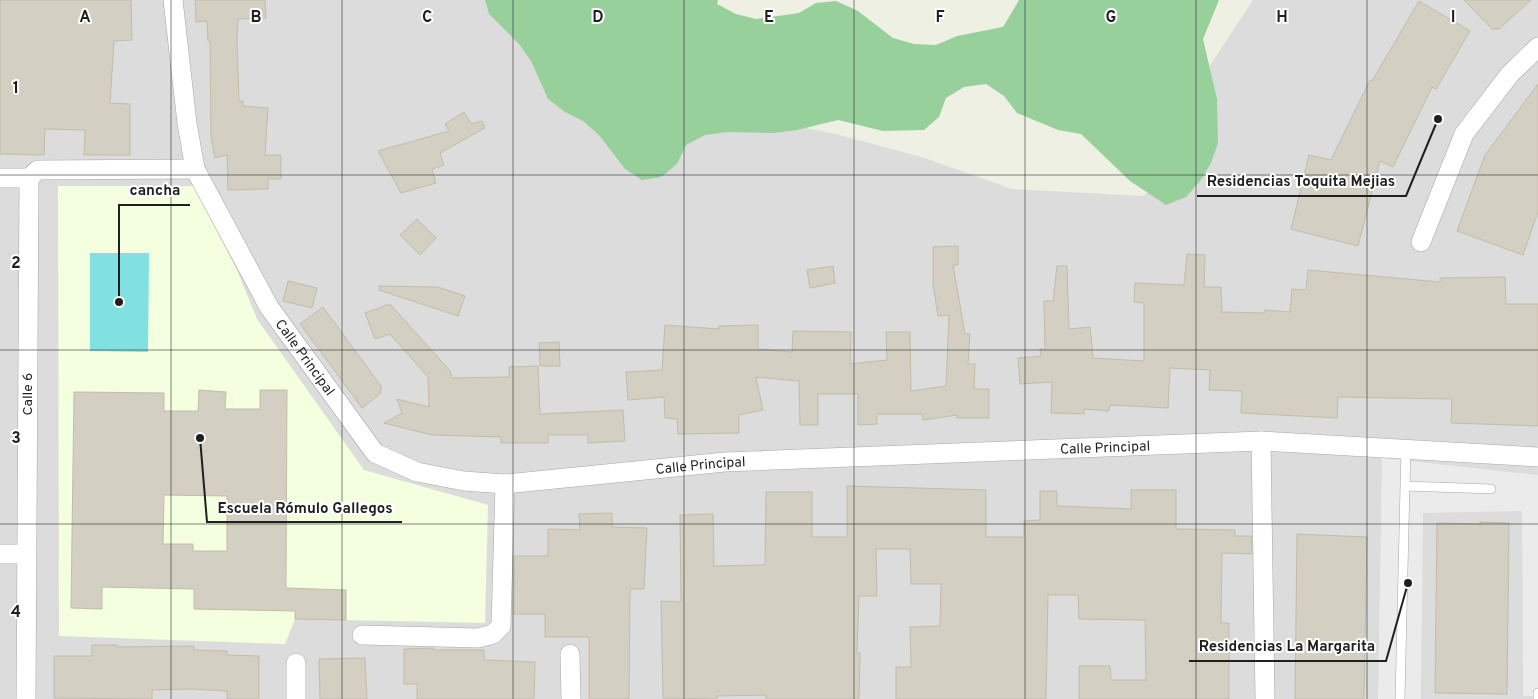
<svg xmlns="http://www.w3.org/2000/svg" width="1538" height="699" viewBox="0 0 1538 699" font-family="Overpass,sans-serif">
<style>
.residential{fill:#dddcdc}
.education{fill:#f3ffde}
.forest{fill:#98d09c}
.pitch{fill:#80e1e0}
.parking{fill:#ebebeb}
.building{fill:#d3cfc2;stroke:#c2bda6;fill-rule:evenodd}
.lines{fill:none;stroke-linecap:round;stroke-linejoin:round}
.lane-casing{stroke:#a6a6a6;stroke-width:10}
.street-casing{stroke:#a6a6a6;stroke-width:20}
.lane{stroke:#fff;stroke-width:9}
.street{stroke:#fff;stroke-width:19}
.grid{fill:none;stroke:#1f1f1f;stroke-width:1;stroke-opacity:0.55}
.labels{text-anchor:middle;stroke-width:4;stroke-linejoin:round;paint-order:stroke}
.street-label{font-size:14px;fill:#1f1f1f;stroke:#fff}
.grid-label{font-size:16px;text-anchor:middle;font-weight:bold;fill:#1f1f1f;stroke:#fff;stroke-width:4;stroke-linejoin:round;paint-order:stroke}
.leader{fill:none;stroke:#1f1f1f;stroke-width:2}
.callout-dot{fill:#1f1f1f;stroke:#fff;stroke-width:2}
.callout-label{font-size:15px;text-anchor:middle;font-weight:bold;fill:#1f1f1f;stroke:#fff;stroke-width:4;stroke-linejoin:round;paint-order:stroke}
</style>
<rect width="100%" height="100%" fill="#eff0e4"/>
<path class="residential" d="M0 0H561L759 118 840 135 925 158 1012 189 1144 196 1169 171 1190 96 1253 0H1538V699H0Z"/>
<path class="education" d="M58 186H194L237 270 257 319 364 470 488 505 485 623 295 619 285 644 59 636Z"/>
<path class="forest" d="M485 0H718L717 4 736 14 756 19 799 13 816 3 836 1 858 11 893 38 914 44 936 45 957 36 1003 27 1019 0H1219L1203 39 1217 99 1218 143 1211 163 1200 181 1186 197 1166 205 1130 181 1081 134 1058 130 1017 113 1004 96 986 84 964 87 946 98 939 117 924 130 883 131 838 120 797 130 774 133 728 132 705 135 686 145 677 164 661 177 642 180 625 169 599 135 583 121 565 112 548 99 531 61 519 44 489 14Z"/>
<path class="pitch" d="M90 253H149L148 352 90 351Z"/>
<path class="parking" d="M1382 458 1538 475V696H1523L1522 511 1423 513 1421 699H1378Z"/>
<path class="building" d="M0 0H131L132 40 114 41 110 103 130 104V155H84L85 130 45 129 44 155 0 154Z
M195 0H265L266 18 238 19 237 40 239 101H243V106L268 108 265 155H281V179H268V189L228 190 227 155 215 158 211 138 210 41H208L207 21 196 22Z
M1464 0H1531L1499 29H1492Z
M1419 1 1470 31 1436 89 1432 87 1393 167 1380 161 1358 246 1291 229 1309 155 1331 160 1370 80 1372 81Z
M1538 84V212L1523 255 1457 231 1485 155Z
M464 112 471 124 482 121 485 128 440 153 444 165 432 169 436 183 401 193 378 151 449 131 445 124Z
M417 219 436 238 420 255 400 235Z
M958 246V265H953L965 334H970L968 364H975L974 389H989V418H957V415L923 420 922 414H877V424L858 425V394H818V425H800L799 381 756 377 763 410 739 415V433L678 434 677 419 665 418 664 397 628 400 626 372 662 370 665 325 719 329V326L758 325V349L792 352 793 331 851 332 850 364 887 360 886 332H910L911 391 946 386 949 315 938 316 933 285V247Z
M1187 254 1205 255 1204 287H1221L1222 312 1264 313 1265 310 1290 312 1292 289 1306 290 1308 270 1440 282V278L1505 277 1506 304H1538V426L1451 423 1452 399 1338 397 1337 418 1241 413 1242 391 1209 390 1210 370 1170 368 1168 408 1110 405 1109 411 1084 409V414L1051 413 1052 382 1020 384 1018 358 1041 356 1040 349H1045L1044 301H1053L1057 266H1067L1069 329 1090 327 1093 358 1144 361V303L1134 302 1135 283 1184 285Z
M833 266 835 283 810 288 807 270Z
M288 281 317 288 312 308 283 301Z
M379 286 438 287 465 296 458 316 379 290Z
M390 304 451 372V378L509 377V367L538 366 540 414 623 410 625 441 588 443V435H548V443H501V437L432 435 384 423 402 413 397 399 429 407 428 377 390 334 375 339 365 313Z
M323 307 381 386V393L362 408 300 324Z
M559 342 560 366H540L539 343Z
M199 390 226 392 225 409H260V390H287L286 588 346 590V620L295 619V611L194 609V589L102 587V609L71 608 74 392 164 393V411H198ZM164 495 227 496V551H193V544H163Z
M847 486 986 490V537H1024V521L1040 520V491H1057V506L1131 509V490H1176V529L1235 530V536H1251L1252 554 1222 553 1221 623H1229V699H1079V666H1110L1111 680H1146L1145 620 1079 619 1078 595H1048L1046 699H896V667H911L910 627 940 626 941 584H911L910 549H876L877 596H859L857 653H860L859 699H766V695L717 696V699L663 698 661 601 681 602 680 515 713 514 714 566 762 565 765 564 766 492H812V537H847Z
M612 513V527L647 528 644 589H630L629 699H589V637H545V614H514V556H548V529L580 530 579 514Z
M1480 522 1509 523 1507 694 1435 693 1437 523 1480 524Z
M1297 534 1367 537 1364 699H1295Z
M92 645H117V647L194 646V650L227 651V655L259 656V699H227V691L190 689 152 690V699L54 698V656H92Z
M434 648V650H484V660L535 662 534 699H417V684H404V649Z
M365 658 367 699H320L319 659Z"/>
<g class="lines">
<defs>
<path id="lane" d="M1405 486 1406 449
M1400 699 1405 486 1491 489
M1538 699V693"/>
<g id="street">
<path id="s1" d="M173 0 187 123 195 169 269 307 375 453 417 472 464 481 505 484 725 462 1261 441 1538 457"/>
<path d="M0 178H29L26 699"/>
<path d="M29 178 38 170 195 169"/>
<path d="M1421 242 1464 134 1510 74 1538 47"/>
<path d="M1261 441 1265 699"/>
<path d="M0 554H26"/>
<path d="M362 635 478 638 493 634 501 626 505 484"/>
<path d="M570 654 571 699"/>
<path d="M296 699V663"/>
</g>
</defs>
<use href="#lane" class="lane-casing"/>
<use href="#street" class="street-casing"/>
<use href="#lane" class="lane"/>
<use href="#street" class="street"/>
</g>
<path class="grid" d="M171 0V699M342 0V699M513 0V699M684 0V699M854 0V699M1025 0V699M1196 0V699M1367 0V699M0 175H1538M0 350H1538M0 524H1538"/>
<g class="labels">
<g class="street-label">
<text dy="5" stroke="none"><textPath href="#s1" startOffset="389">Calle Principal</textPath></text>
<text transform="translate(27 394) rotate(-90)" y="5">Calle 6</text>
<text dy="5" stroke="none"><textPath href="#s1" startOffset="1244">Calle Principal</textPath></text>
<text dy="5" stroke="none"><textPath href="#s1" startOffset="839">Calle Principal</textPath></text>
</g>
</g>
<g class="grid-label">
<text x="85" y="22">A</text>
<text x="256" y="22">B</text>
<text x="427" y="22">C</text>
<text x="598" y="22">D</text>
<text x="769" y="22">E</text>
<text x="940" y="22">F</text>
<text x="1111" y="22">G</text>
<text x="1282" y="22">H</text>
<text x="1453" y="22">I</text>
<text x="16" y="93">1</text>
<text x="16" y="268">2</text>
<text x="16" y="443">3</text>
<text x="16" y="617">4</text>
</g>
<path class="leader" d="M1438 119L1406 196H1197M119 302L119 205H190M200 438L207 522H402M1408 583L1386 661H1189"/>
<g class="callout-dot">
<circle cx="1438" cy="119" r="5"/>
<circle cx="119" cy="302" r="5"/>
<circle cx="200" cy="438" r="5"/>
<circle cx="1408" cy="583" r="5"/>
</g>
<g class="callout-label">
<text x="1301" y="186">Residencias Toquita Mejias</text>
<text x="155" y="195">cancha</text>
<text x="305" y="513">Escuela Rómulo Gallegos</text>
<text x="1287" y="651">Residencias La Margarita</text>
</g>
</svg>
